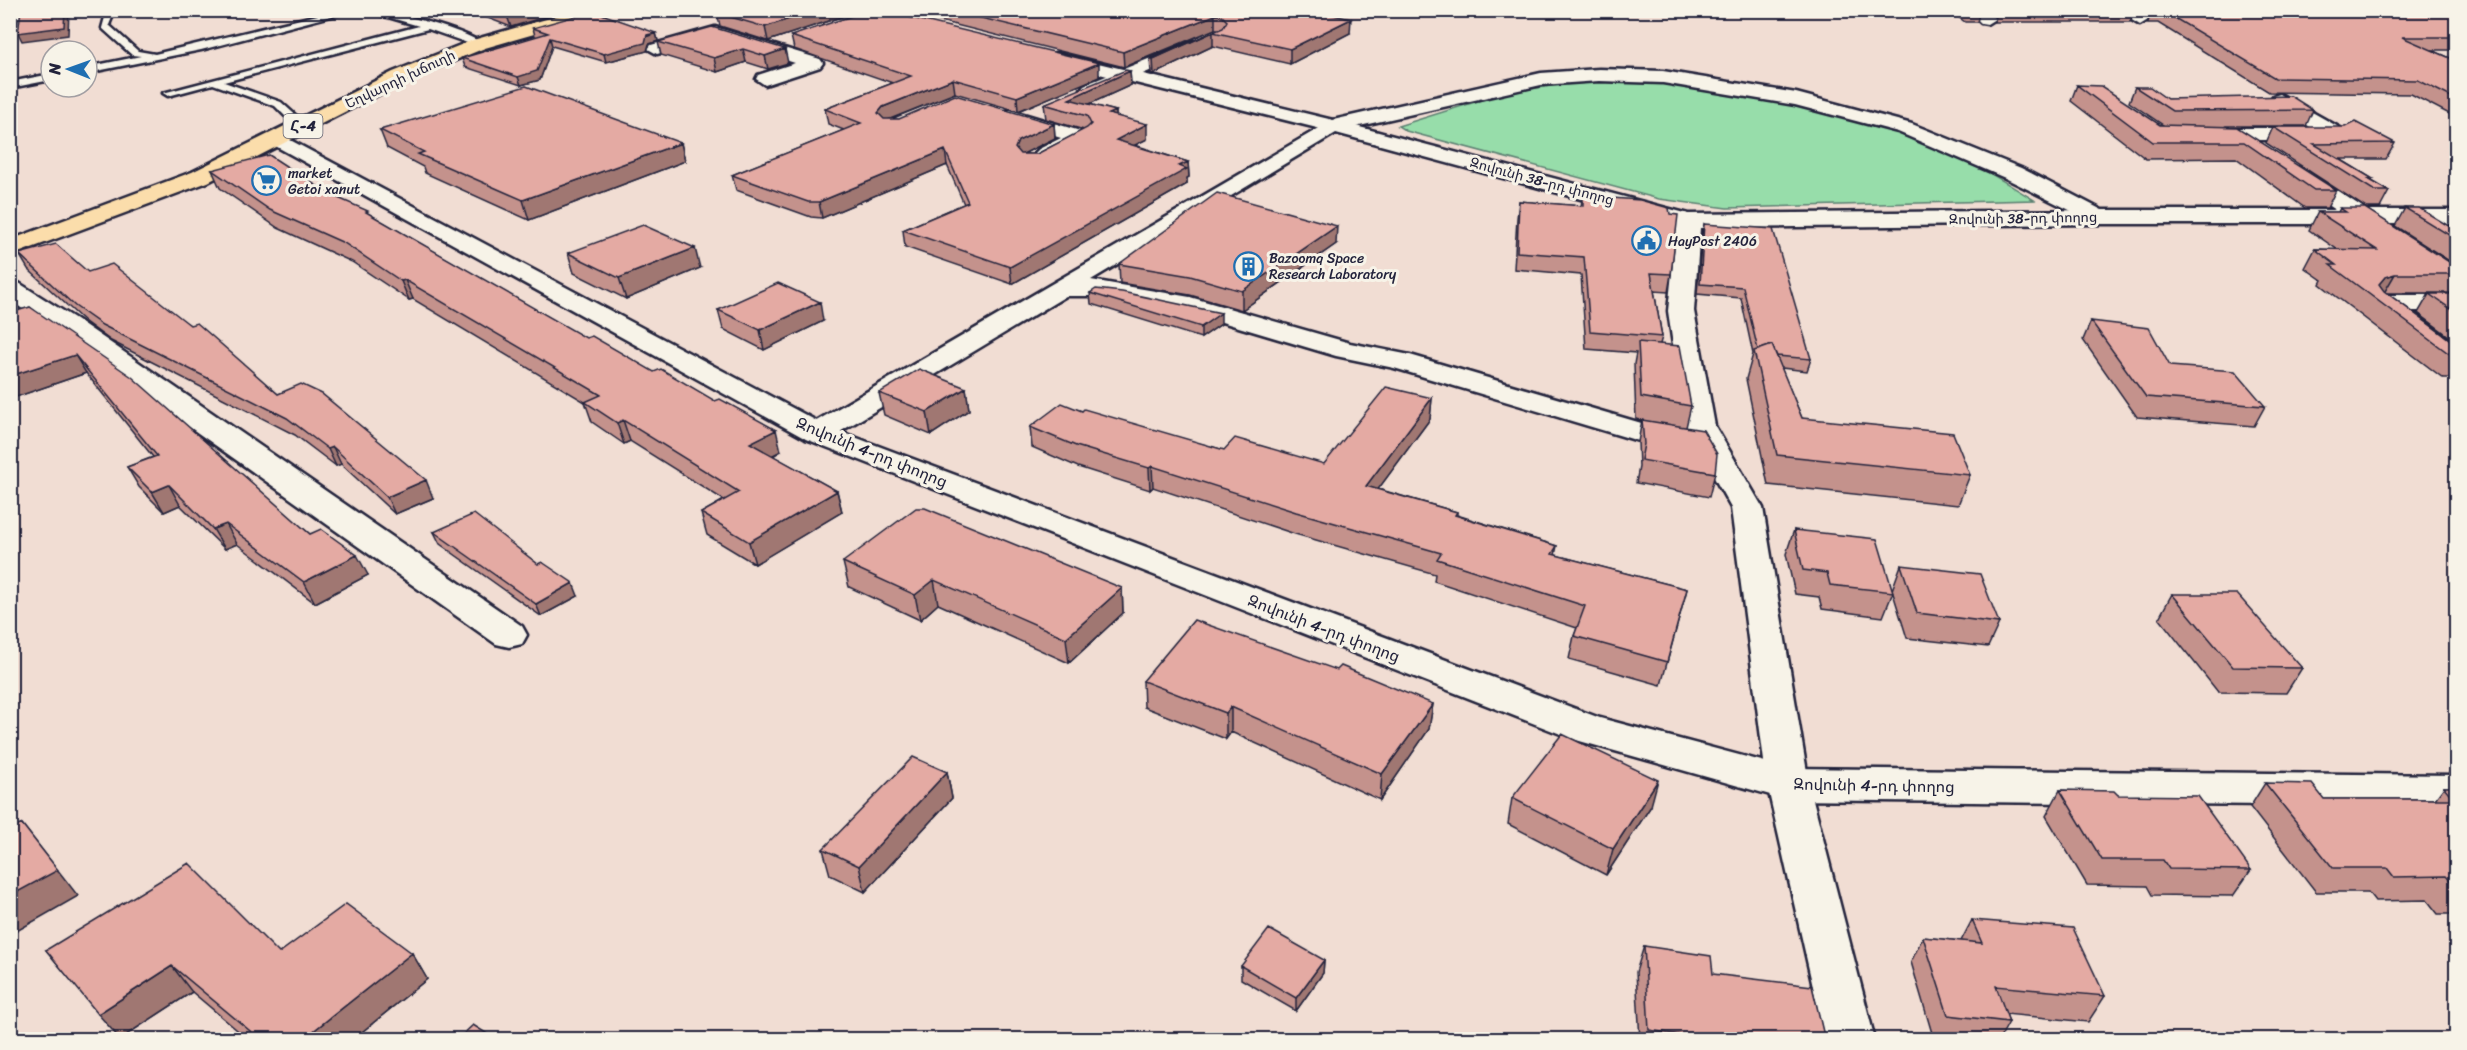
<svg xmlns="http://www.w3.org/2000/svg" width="2467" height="1050" viewBox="0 0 2467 1050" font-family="Sriracha,'Noto Sans Armenian',sans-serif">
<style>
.green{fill:#97ddaa;stroke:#5c8072;stroke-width:1.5}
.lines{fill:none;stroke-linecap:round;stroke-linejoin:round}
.lane-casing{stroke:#22223b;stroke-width:5}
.street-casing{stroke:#22223b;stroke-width:5}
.secondary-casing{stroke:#22223b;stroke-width:5}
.primary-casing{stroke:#22223b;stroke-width:5}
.lane{fill:#f7f3e8;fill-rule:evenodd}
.street{fill:#f7f3e8;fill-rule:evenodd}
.secondary{fill:#f7f3e8;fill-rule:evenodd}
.primary{fill:#fbddab;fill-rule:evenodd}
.wall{fill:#c4928c;stroke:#22223b;stroke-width:1.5}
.shaded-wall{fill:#a07772;stroke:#22223b;stroke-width:1.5}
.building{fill:#e4aaa3;stroke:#22223b;stroke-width:1.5}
.labels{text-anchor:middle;stroke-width:6;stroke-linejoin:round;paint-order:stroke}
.far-street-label{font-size:14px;fill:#22223b;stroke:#f7f3e8}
.far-poi-label{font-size:14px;fill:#22223b;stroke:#f7f3e8;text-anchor:start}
.shield{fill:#f7f3e8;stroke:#62616f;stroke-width:1.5}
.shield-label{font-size:15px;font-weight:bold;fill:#22223b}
.street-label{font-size:16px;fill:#22223b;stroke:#f7f3e8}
</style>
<rect width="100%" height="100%" fill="#f1ddd3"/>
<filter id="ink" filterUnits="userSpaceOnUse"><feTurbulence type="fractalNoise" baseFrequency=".0167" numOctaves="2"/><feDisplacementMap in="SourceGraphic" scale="12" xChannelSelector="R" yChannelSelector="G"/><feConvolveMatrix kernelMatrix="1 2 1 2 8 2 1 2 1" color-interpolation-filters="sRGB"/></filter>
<g filter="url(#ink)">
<path class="green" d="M1585 81C1669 80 1751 93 1833 114 1862 121 1893 128 1921 139 1961 155 1997 177 2034 200L1727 208 1659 199 1406 131 1398 126 1504 93Z"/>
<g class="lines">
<defs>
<path id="lane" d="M107 10H115L109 25 138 51 155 54 338 10H354L201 50 87 73V67L141 56 132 55 102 28Z
M364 10C390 10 463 29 483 44L476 46 428 29 224 82 281 102 301 120 309 122V126L293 124 275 106 213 84 168 96 163 93 419 26Z
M51 74V80L10 88V82Z"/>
<path id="street" d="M1967 10H1986L1995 19 1987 24 1981 23Z
M2115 10H2136L2148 20 2140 25Z
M715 27 820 59 823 63 820 67 765 85 756 79 758 75 795 63 715 38 657 54 648 49 651 45Z
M1193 41 1199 42 1202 46 1199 50 1098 93H1084L1081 89 1084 85Z
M2280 94 2344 130 2347 134 2344 138 2337 140H2204L2197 138 2194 134 2197 130 2204 128H2312L2273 104 2270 100 2273 96Z
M1010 110 1087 133 1090 137 1087 141 1053 157H1039L1035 153 1039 149 1061 138 1003 120 1000 116 1003 112Z
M1333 120 1689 214 2098 210 2106 212 2110 217 2106 222 2098 224 1700 228 1694 311 1715 426 1763 508 1809 784 1875 1040H1825L1767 784 1731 508 1696 445 1684 449 1642 442 1394 368 1336 356 1178 309 1095 296H1066L828 439 817 442 806 439 802 433 806 427ZM1336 133 1677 225 1668 311 1685 426 1688 432 1655 427 1410 355 1350 343 1190 297 1091 280Z
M2296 167 2304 169 2456 268V286L2447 284 2288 179 2285 174 2288 169Z
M10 280 19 283 76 319 522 626 527 635 522 644 509 647 496 644 10 300Z
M2384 295H2456V311H2411L2456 344V365L2446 363 2375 308 2371 303 2375 298Z"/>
<path id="secondary" d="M851 10H881L916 19 918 23 910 28 853 14Z
M1057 53 1333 120 1541 73 1599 69 1663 71 1796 93 1912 124 2021 168 2102 210H2456V224H2098L2005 178 1898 132 1795 105 1663 83 1599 81 1541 85 1333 132 1051 62 1048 58 1051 54Z
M277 133 828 427 1600 718 1788 768 2456 775V807L1788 800 1576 740 806 439 270 143 267 139 270 135Z"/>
<path id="primary" d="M578 10H606L604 14 485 48 407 80 208 182 10 256V240L192 172 393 72 473 40Z"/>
</defs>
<use href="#lane" class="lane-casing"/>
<use href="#street" class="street-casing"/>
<use href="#secondary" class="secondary-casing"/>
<use href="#primary" class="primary-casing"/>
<use href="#lane" class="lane"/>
<use href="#street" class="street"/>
<use href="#secondary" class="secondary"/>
<use href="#primary" class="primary"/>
</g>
<path class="wall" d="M467 10H568L511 27Z
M789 10H851L850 14 768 41 720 26 717 13Z
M896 10H1311L1350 33 1290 64 1213 46 1154 74 1151 73 1150 59 1220 29H1215L1124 67Z
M1949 10H1980L1977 22H1965Z
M1990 10H2134L2130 22H1994L1996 17Z
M2140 10H2311L2318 15 2322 14 2316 10H2457V50H2432L2457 61V118L2411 94 2269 92 2158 23H2148L2149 18Z
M712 27 788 63 768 69 746 62 717 72 661 55 658 42Z
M533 28 656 33 658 41 649 44 647 51 606 62 552 46 540 80 521 85 465 67 462 58 537 37 535 36Z
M791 36 1099 77 1018 111 955 93 891 119 1054 124 1055 138 1023 154H1037L1084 130 1046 119 1044 104 1130 71 1131 85 1089 104 1116 111V116L1147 139 1135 145 1188 162 1189 177 1187 178V184L1012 284 905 247 903 230 964 204 947 165 822 218 811 217 736 190 732 175 844 130 828 124 825 109 893 83 794 49Z
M2077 85 2160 125H2163L2129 102 2135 87 2167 99 2313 110 2306 126H2227L2336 190 2327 208H2305L2236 158 2146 159 2071 101Z
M2273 127 2395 143 2386 159H2340L2373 179 2372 181 2389 191 2380 208H2366L2266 143Z
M380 130 681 143 685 161 529 220 425 173 423 167 387 148Z
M212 170 329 194 369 214 781 451 773 456 837 491 842 512 755 564 707 535 701 513 724 500 630 441 624 444 592 422 585 402 413 299 409 300 352 262 278 228 220 188Z
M1583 196 1671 274 1668 292 1654 291 1662 337 1660 344 1691 406 1686 427 1715 473 1709 497 1636 483 1639 467 1638 442 1642 420 1636 419 1634 364 1636 353 1586 349 1581 275 1514 269 1517 218 1519 201 1581 206Z
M2340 208 2457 267V293H2387L2457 345V378H2443L2320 284 2322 280 2305 268 2315 249 2338 250 2309 230 2318 212H2338Z
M2405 208 2457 231V266L2395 226Z
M1704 224 1811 359 1807 371 1781 368 1802 418 1970 475 1958 505 1768 485 1746 379 1753 354 1741 298 1697 294 1702 234Z
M1336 244 1242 310 1190 295 1120 283 1119 264Z
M568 253 700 268 626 299 574 273Z
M19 254 88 272 190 325 278 394 433 498 395 514 341 464 336 466 295 435 111 341 84 321 28 269Z
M1090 293 1221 324 1201 338 1091 304Z
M2429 294H2457V342L2418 313Z
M30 307 310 534 368 575 315 603 237 544 225 549 180 505 164 512 139 487 127 467 153 457 86 373 10 399V313Z
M718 310 823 321 764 350 723 329Z
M2091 321 2170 366 2265 406 2254 426 2137 417 2083 340Z
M966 388 969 410 931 435 884 415 879 393Z
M1432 398 1430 419 1378 489 1457 512V515L1557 546 1555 555 1687 589 1661 685 1569 659 1574 636 1577 628 1434 581 1435 574 1295 534 1153 487 1150 490 1078 467 1032 447 1030 427 1082 411 1224 450 1324 464Z
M1794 530 1893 592 1883 617 1822 609 1819 597 1795 594 1786 554Z
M434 532 578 596 541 616 440 544Z
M843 562 1122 588 1123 613 1069 663 938 604 920 620 849 587Z
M1901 565 1999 623 1988 647 1907 638 1892 590Z
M2172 594 2302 668 2286 693 2218 692 2159 618Z
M1143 681 1433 704 1429 729 1380 800 1231 732 1226 739 1144 707Z
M947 772 952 798 865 892 830 875 823 849Z
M2265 783 2324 799H2435L2444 787H2457V914H2438L2427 900 2375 901 2368 892H2316L2250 807Z
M2060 790 2118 795 2251 870 2233 896 2152 895 2147 886 2087 885 2046 816Z
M1512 798 1651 806 1606 875 1508 824Z
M1972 920 2105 996 2088 1022 2006 1014 2009 1022 1999 1040H1934L1911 962 1923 937 1961 941Z
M1644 946 1713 974 1825 1040H1640L1636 972Z
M46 950 279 953H412L427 979 352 1040H249L192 992 120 1039Z
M1324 960 1323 973 1296 1011 1241 979V966Z"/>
<path class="shaded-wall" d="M65 10H69L68 35 22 41 18 33Z
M514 10H568L511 27 506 13Z
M816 10H851L850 14 768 41 765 27Z
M1215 15V29L1124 67 1123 52Z
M1351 19 1350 33 1290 64V49Z
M1213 32V46L1154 74 1153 59Z
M656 33 658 41 649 44 647 51 606 62 604 54Z
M550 38 552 46 540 80 521 85 518 77Z
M743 49 746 62 717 72 714 58Z
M785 49 788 63 768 69 765 56Z
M1099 63V77L1018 111 1017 97Z
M1130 71 1131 85 1072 112 1069 99Z
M953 79 955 93 885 121 878 113 883 107Z
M1116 111V125L1109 114Z
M1054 124 1055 138 1019 156 1015 148 1018 141Z
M1147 124V139L1117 154 1116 140Z
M681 143 685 161 529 220 523 200Z
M945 150 947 165 822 218 819 202Z
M1188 162 1189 177 1187 178V184L1012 284 1010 267 1179 166Z
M1337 226 1336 244 1242 310V291Z
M695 248 700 268 626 299 619 278Z
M2395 274 2384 293 2379 284 2385 277Z
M405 280 413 299 409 300 401 281Z
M820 302 823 321 764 350 760 330Z
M1221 313V324L1201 338V327Z
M75 355 86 373 10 399V376Z
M966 388 969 410 931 435 927 412Z
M1432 398 1430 419 1365 507 1366 486Z
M623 420 630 441 624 444 617 423Z
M776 430 781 451 755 464 750 443Z
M333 447 341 464 336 466 328 449Z
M1152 466 1153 487 1150 490 1149 468Z
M426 480 433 498 395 514 387 497Z
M169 485 180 505 164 512 152 492Z
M837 491 842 512 755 564 749 542Z
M226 524 237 544 225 549 213 529Z
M357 555 368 575 315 603 304 582Z
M934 580 938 604 920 620 915 595Z
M573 583 578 596 541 616 536 604Z
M1122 588 1123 613 1069 663 1066 638Z
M1433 704 1429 729 1380 800 1382 774Z
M1231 707V732L1226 739V713Z
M947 772 952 798 865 892 859 866Z
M1658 780 1651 806 1606 875 1613 849Z
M22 824 78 896 15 932 10 926V896Z
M412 953 427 979 352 1040H302Z
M1324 960 1323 973 1296 1011V998Z
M172 966 192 992 120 1039 98 1014Z"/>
<path class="building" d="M21 10H65L64 27 18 33Z
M500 10H514L506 13Z
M724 10 788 11 816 10 765 27 717 13Z
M870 10H879L1099 63 1017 97 953 79 883 107 878 113 884 119H899L955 95 1054 124 1018 141 1015 148 1020 154H1037L1087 128 1091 124 1087 116 1044 104 1126 70 1130 71 1069 99 1116 111 1109 114 1147 124 1116 140 1188 162 1179 166 1187 169 1010 267 903 230 968 202 945 150 819 202H808L732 175 861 123 825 109 911 76 791 36Z
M948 10H1311L1351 19 1290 49 1213 32 1153 59H1150L1223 28 1227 21 1222 16 1215 15 1123 52Z
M2155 10H2311L2318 15 2333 14V10H2456L2457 37H2402L2457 61V100L2418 80 2275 78 2163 11Z
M593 11 656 33 647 35 645 43 604 54 550 38 537 71 518 77 462 58 548 33 533 28Z
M712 27 785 49 765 56 743 49 714 58 658 42Z
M2077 85 2101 86 2160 125 2237 127 2336 190H2314L2244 142H2153Z
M526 86 681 143 523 200 418 154 424 152 380 130Z
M2135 87H2150L2167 99 2291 96 2313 110 2172 111Z
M2355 122 2395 143 2314 144 2373 179H2368L2389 191H2375L2273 127H2345Z
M269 155 329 194 368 211 366 212 586 338 592 336 654 372 661 369 715 401 720 399 776 430 750 443 837 491 749 542 701 513 739 492 623 420 617 423 585 402 601 395 405 280 401 281 344 243 270 210 212 170Z
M1217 193 1337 226 1242 291 1190 276 1119 264Z
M1583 196 1640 200 1669 208 1670 214 1678 215 1671 274 1651 273 1662 337 1590 331 1584 257 1517 252 1519 201 1583 206Z
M2340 208H2365L2457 267V274H2395L2385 277 2379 284 2384 291 2457 345V358H2455L2330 265H2336L2315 249 2377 250 2318 212H2346Z
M2405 208H2419L2457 231V240Z
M1704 224 1773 229 1811 359 1777 356 1772 345 1758 350 1743 287 1700 284Z
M643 225 695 248 619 278 568 253Z
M56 244 88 272 112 264 190 325 197 323 278 394 301 384 322 394 426 480 387 497 333 447 328 449 287 418 102 325 75 306 19 254Z
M778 283 820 302 760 330 718 310Z
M1096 289 1122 292 1221 313 1201 327 1090 293Z
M2429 294H2457V313Z
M30 307 132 377 310 534 321 529 357 555 304 582 226 524 213 529 169 485 152 492 127 467 157 456 75 355 10 376V332L14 331 10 328V313Z
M2091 321 2149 328 2170 366 2235 371 2265 406 2146 397Z
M1638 342 1680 346 1691 406 1641 397Z
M1772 345 1802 418 1953 433 1970 475 1777 455 1754 351Z
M919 369 966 388 927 412 879 393Z
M1386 387 1432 398 1366 486 1457 512 1455 515 1557 546 1552 554 1687 589 1667 662 1574 636 1585 606 1437 559 1441 553 1296 512 1152 466 1149 468 1076 446 1030 427 1062 403 1082 411 1084 409 1224 450 1235 438 1324 464Z
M1642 420 1703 430 1717 454 1715 473 1641 460 1644 444Z
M916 508H925L1122 588 1066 638 934 580 915 595 843 562Z
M474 514 538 564 542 562 573 583 536 604 434 532Z
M1794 530 1877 539 1893 592 1830 585 1827 573 1803 570Z
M1901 565 1980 574 1999 623 1917 613Z
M2172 594H2237L2302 668 2233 667Z
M1194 620 1337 670 1341 666 1433 704 1382 774 1231 707 1226 713 1143 681Z
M1562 734 1658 780 1613 849 1512 798Z
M913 757 947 772 859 866 823 849Z
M2265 783 2312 784 2324 799H2454L2444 787H2457V888L2446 876 2394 877 2387 868H2333Z
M2060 790 2114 791 2118 795 2198 796 2251 870 2169 869 2163 860H2102Z
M22 824 58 870 10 896V830Z
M189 863 279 953 346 904 412 953 302 1040H261L172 966 98 1014 46 950Z
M1972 920 2073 928 2105 996 1996 986 2009 1022 1948 1015 1923 937 1982 943Z
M1269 929 1324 960 1296 998 1241 966Z
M1644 946 1711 956 1713 974 1812 986 1825 1040H1714L1649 1030Z
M473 1025 497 1040H457Z"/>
</g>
<defs>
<symbol id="supermarket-ring" viewBox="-11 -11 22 22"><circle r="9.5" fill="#f7f3e8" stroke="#1f6fb2" stroke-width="1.5"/><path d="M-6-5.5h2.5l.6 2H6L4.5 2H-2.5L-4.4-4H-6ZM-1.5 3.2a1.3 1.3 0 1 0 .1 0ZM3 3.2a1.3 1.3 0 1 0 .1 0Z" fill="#1f6fb2"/></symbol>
<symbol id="civic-ring" viewBox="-11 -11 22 22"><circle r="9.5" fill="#f7f3e8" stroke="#1f6fb2" stroke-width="1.5"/><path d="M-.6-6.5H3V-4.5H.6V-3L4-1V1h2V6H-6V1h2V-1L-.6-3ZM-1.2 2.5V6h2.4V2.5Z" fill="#1f6fb2"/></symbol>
<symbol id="building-ring" viewBox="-11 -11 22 22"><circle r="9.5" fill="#f7f3e8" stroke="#1f6fb2" stroke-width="1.5"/><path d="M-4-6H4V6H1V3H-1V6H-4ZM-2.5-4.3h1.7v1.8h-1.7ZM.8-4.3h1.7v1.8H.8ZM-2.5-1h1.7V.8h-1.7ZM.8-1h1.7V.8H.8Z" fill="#1f6fb2"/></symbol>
</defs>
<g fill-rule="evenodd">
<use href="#supermarket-ring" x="250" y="164" width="33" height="33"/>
<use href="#civic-ring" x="1630" y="224" width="33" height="33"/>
<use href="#building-ring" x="1232" y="250" width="33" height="33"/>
</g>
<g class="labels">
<g class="far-street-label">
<text transform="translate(400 79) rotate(-25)" y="5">Եղվարդի խճուղի</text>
<text transform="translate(1542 181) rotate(15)" y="5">Զովունի 38-րդ փողոց</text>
<text transform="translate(2023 218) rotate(-1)" y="5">Զովունի 38-րդ փողոց</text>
</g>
<g class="far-poi-label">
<text x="288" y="178">market<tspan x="288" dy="16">Getoi xanut</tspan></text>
<text x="1668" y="246">HayPost 2406</text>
<text x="1269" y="263">Bazoomq Space<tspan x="1269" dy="16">Research Laboratory</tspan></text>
</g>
<rect class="shield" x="283.5" y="114" width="39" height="24" rx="4.5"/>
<g class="shield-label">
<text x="303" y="131">Հ-4</text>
</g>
<g class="street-label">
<text transform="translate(872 452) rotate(22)" y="6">Զովունի 4-րդ փողոց</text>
<text transform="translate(1324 628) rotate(21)" y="6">Զովունի 4-րդ փողոց</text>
<text transform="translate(1874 785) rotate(1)" y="6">Զովունի 4-րդ փողոց</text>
</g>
</g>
<rect width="2467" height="1050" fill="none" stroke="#f7f3e8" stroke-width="36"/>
<rect x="18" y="18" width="2431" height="1014" fill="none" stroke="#22223b" stroke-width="2" filter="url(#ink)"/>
<g transform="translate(69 69) rotate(271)"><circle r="28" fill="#f7f3e8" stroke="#a29fa3" stroke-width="1.5"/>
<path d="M0-4.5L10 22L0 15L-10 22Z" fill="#1f6fb2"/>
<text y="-9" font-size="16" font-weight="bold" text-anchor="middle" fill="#22223b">N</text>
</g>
</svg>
